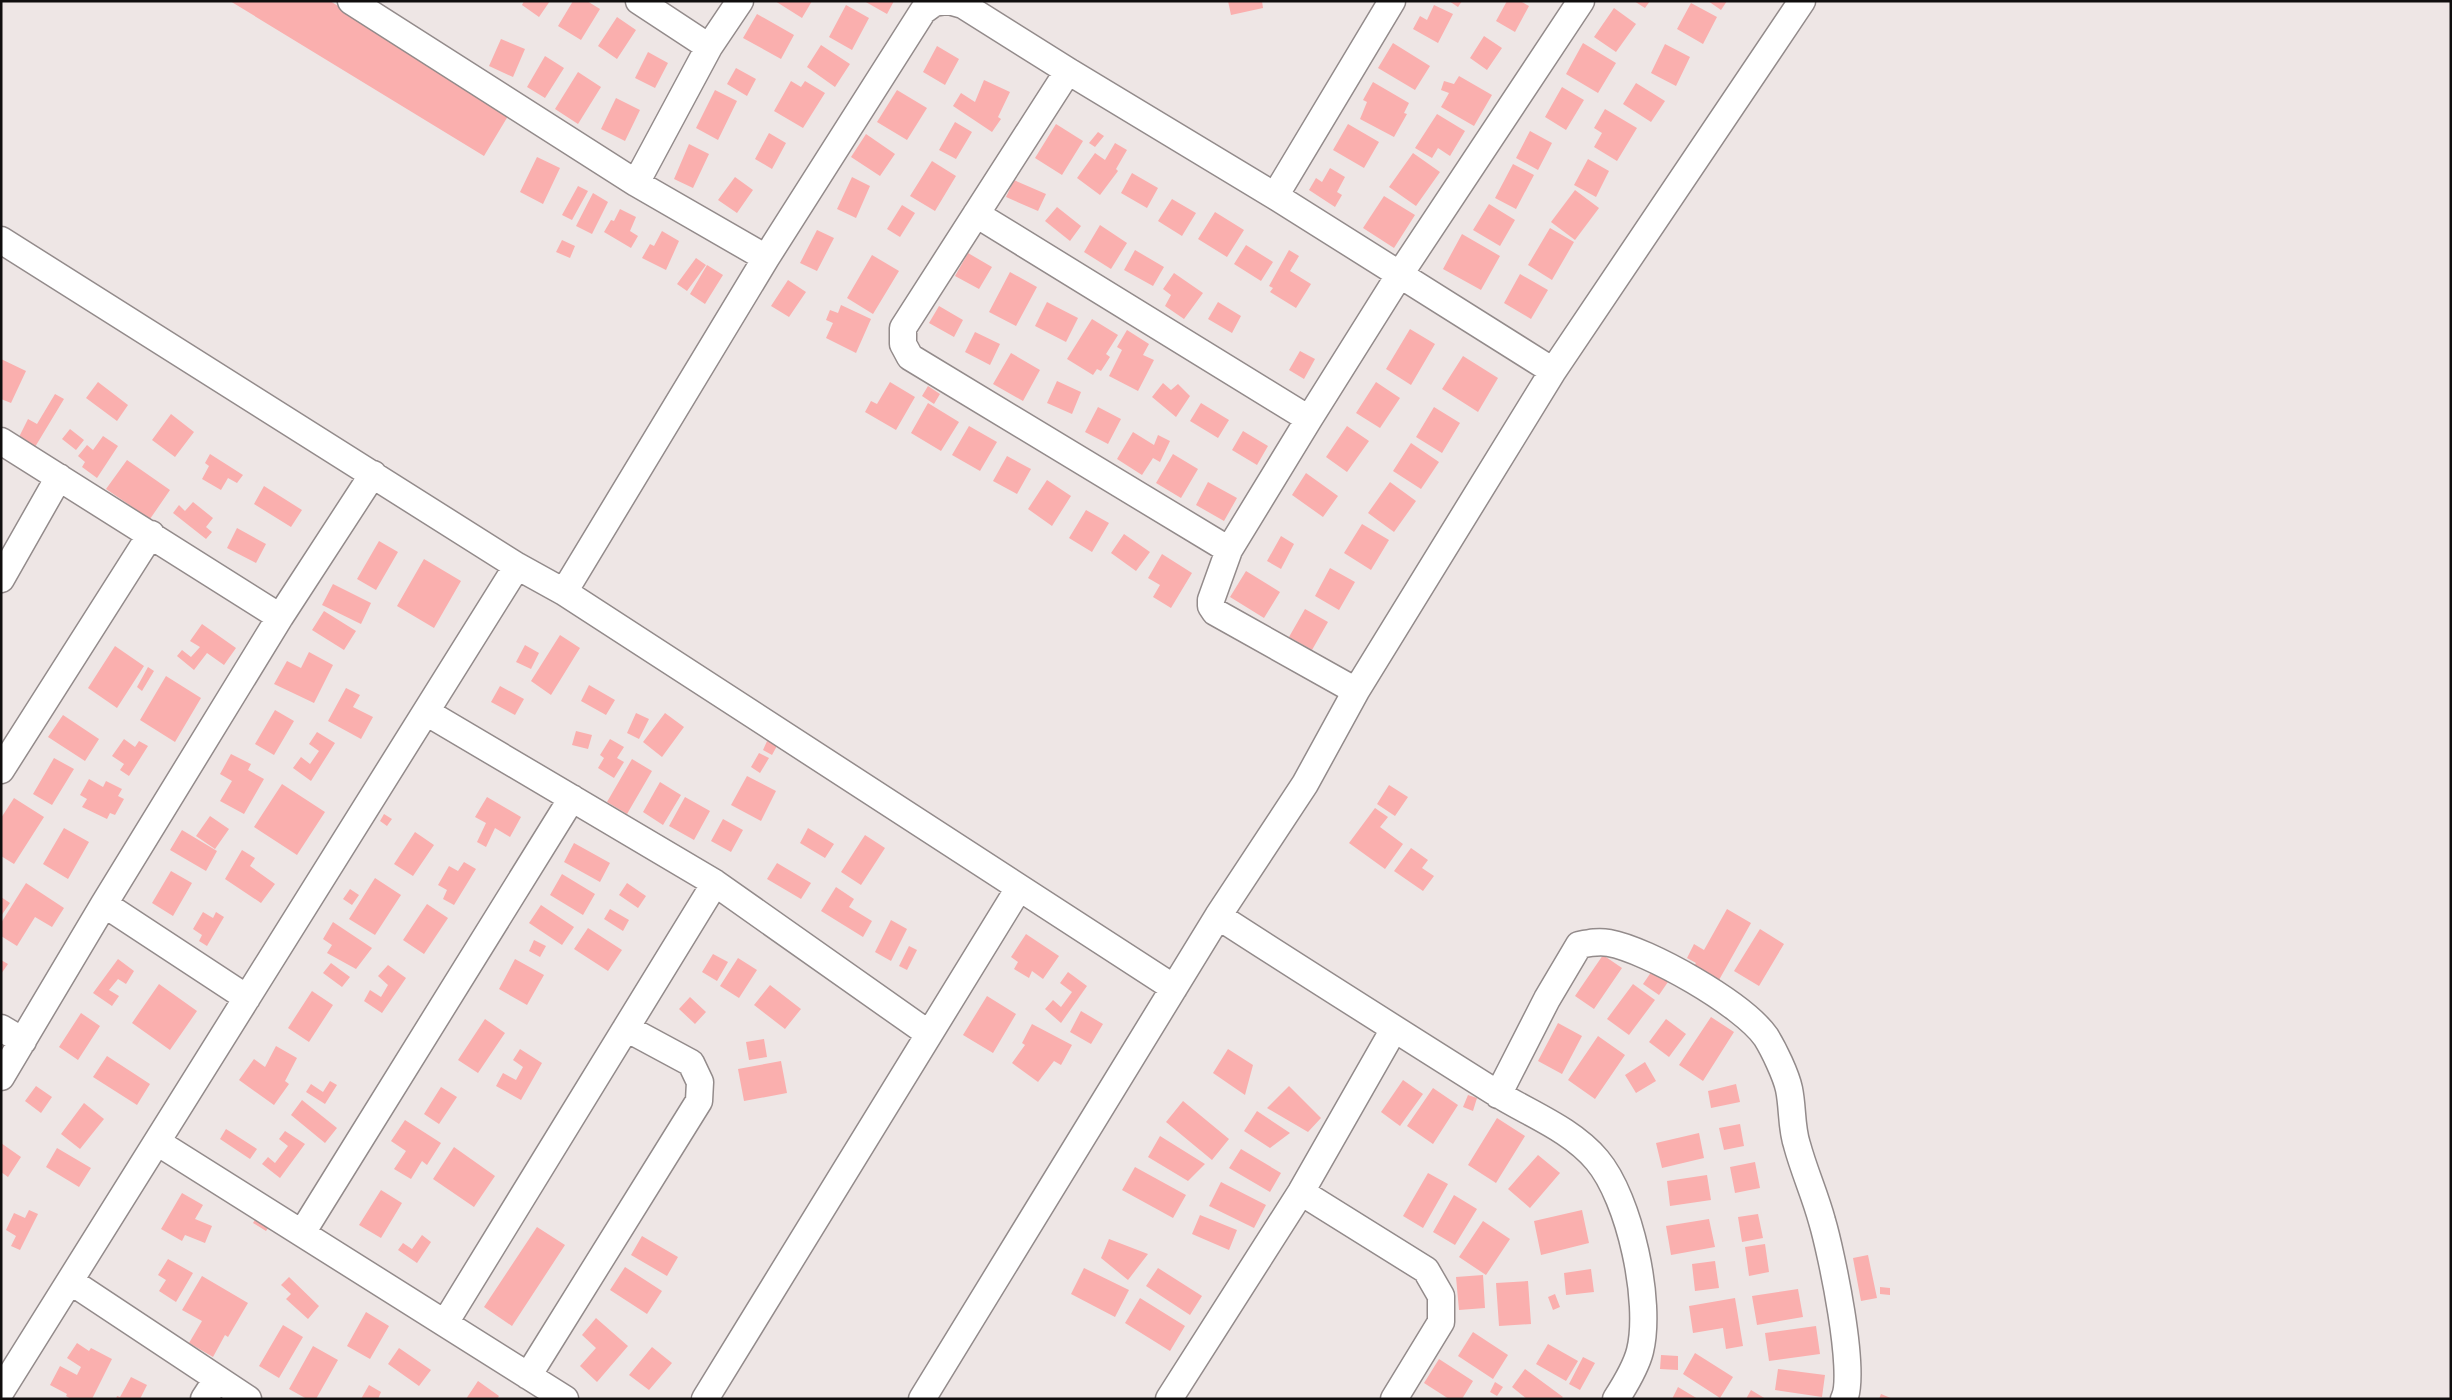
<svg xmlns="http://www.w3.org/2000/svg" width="2452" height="1400" viewBox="0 0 2452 1400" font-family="Bitter,serif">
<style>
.building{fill:#faafae}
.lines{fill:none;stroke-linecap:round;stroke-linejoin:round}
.minor-casing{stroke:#938b8b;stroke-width:29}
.minor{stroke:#fff;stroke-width:26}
</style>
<rect width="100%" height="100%" fill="#eee6e5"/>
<path class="building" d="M230 1H330L511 111 484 156Z
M524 1H550L539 17 522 5Z
M573 1H587L600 9 581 40 558 26Z
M775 1H812L802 18Z
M864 1H894L887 14Z
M1228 1H1262L1263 8 1231 15Z
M1449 1H1462L1458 7Z
M1507 1H1520L1529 6 1515 32 1496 21Z
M1634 1H1650L1645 8Z
M1708 1H1727L1721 10Z
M1691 3 1717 17 1703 44 1677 29Z
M846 5 869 18 852 50 829 37Z
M1434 5 1453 14 1438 43 1413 29 1420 16 1427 20Z
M1614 8 1636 24 1616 52 1594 37Z
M757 14 794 35 781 59 743 38Z
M617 17 636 30 617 59 598 46Z
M1484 36 1502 48 1487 70 1470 58Z
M501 39 525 49 513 77 489 66Z
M1393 43 1430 66 1415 90 1378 68Z
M1583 43 1616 63 1598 93 1566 74Z
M1665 44 1690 57 1676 86 1651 73Z
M821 45 850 64 835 87 807 67Z
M937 46 959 59 945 85 923 72Z
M648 52 668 63 655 88 635 78Z
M545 56 564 68 545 98 527 87Z
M736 68 756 79 747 96 727 84Z
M578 72 601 87 578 124 555 109Z
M1459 76 1492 95 1474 126 1441 107 1449 93 1441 90 1444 81 1454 84Z
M984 80 1010 92 998 117 1001 119 992 132 953 106 961 93 975 102Z
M791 81 801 87 805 81 825 93 803 128 774 111Z
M1373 82 1409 103 1404 113 1407 114 1394 137 1360 119 1367 102 1363 100Z
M1636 83 1665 101 1651 122 1623 104Z
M1562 87 1584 100 1566 130 1545 117Z
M715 90 737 101 718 140 696 128Z
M897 90 927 108 907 140 877 122Z
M616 98 640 110 625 141 601 129Z
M1605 109 1637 128 1617 161 1594 147 1602 133 1594 128Z
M1437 114 1465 131 1450 156 1438 148 1432 158 1415 148Z
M955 122 972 132 956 159 939 150Z
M1056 124 1083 141 1062 175 1035 158Z
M1348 124 1379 142 1364 168 1333 150Z
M1530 131 1552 143 1538 170 1516 158Z
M1098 132 1104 136 1095 147 1089 143Z
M769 133 786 143 772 169 755 159Z
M866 134 895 154 880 176 851 157Z
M1115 143 1127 150 1116 169 1118 171 1100 195 1077 178 1095 153 1105 160Z
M689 144 709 154 693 188 674 179Z
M1413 153 1440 172 1416 206 1389 187Z
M537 157 560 168 543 204 520 192Z
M1588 159 1609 171 1596 197 1574 185Z
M932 161 956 176 935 211 910 196Z
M1513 164 1534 175 1516 209 1495 198Z
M1330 168 1345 177 1337 192 1342 195 1335 207 1309 190 1316 178 1322 182Z
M1132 173 1158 188 1147 208 1121 193Z
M735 177 753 190 737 213 718 200Z
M852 177 870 186 856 218 837 209Z
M1014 180 1046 194 1038 211 1006 197Z
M578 186 588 191 572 220 562 215Z
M1575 190 1599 208 1575 240 1551 222Z
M593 193 608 202 592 234 576 226Z
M1384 196 1415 215 1394 248 1363 228Z
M1172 199 1196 213 1182 236 1158 221Z
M1489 204 1515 220 1500 246 1473 230Z
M902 205 915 213 900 237 887 229Z
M1057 207 1081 226 1070 241 1045 221Z
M620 209 636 217 630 231 638 236 631 248 604 232 611 220 614 221Z
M1215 212 1244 230 1227 257 1198 239Z
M1100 225 1127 243 1111 269 1084 252Z
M1550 228 1574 242 1552 280 1528 265Z
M817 230 834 238 817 271 800 263Z
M662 231 679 241 666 270 642 258 650 244 654 246Z
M1462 234 1500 256 1481 290 1443 269Z
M562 240 575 246 570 258 556 252Z
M1246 245 1273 262 1261 281 1234 264Z
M1135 250 1164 267 1153 286 1124 270Z
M1289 250 1299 256 1290 271 1311 284 1296 308 1270 292 1273 288 1269 286Z
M968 253 992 267 979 289 955 276Z
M872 255 899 271 873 314 847 298Z
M696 258 706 265 687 291 677 284Z
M707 265 723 275 705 304 690 294Z
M1010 272 1037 287 1016 326 989 312Z
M1174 273 1203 293 1184 319 1165 306 1171 295 1163 289Z
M1520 274 1548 290 1531 319 1504 303Z
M788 280 806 292 789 317 771 306Z
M1047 302 1078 318 1066 342 1035 326Z
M1218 302 1241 316 1232 333 1208 319Z
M841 305 871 319 856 353 826 338 833 323 826 320 830 310 838 313Z
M939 306 963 320 954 337 929 323Z
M1092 319 1118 335 1106 354 1110 357 1101 371 1097 369 1093 375 1067 359Z
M1410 329 1435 344 1411 385 1386 369Z
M1127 330 1149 344 1143 355 1154 360 1138 391 1109 376 1122 350 1117 347Z
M975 332 1000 344 990 365 965 352Z
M1300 351 1315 359 1304 379 1289 370Z
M1011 353 1040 370 1023 401 993 384Z
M1463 356 1498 378 1478 412 1442 389Z
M1 359 26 371 11 403 1 399Z
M1057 381 1081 392 1072 414 1047 403Z
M98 382 128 405 117 421 86 398Z
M890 382 915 397 896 430 865 412 871 401 877 404Z
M1376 382 1400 398 1380 428 1356 413Z
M1163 383 1171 390 1178 384 1190 396 1176 417 1152 397Z
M928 386 940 394 934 404 922 396Z
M55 394 64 399 35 447 19 437 28 419 37 424Z
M928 403 959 422 941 451 911 433Z
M1201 403 1229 420 1218 438 1190 421Z
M1098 407 1121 419 1108 444 1085 432Z
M1434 407 1460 423 1442 453 1416 437Z
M171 414 194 432 175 457 152 440Z
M969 426 997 442 980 471 952 455Z
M1347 426 1369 441 1347 472 1326 457Z
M70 429 84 440 76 450 62 439Z
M1243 431 1268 446 1257 465 1232 450Z
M1133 432 1154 445 1158 435 1170 441 1160 462 1153 458 1142 475 1117 459Z
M103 436 118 446 97 478 82 467 85 462 78 456 87 445 93 450Z
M1411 443 1439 462 1421 489 1393 471Z
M210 454 243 475 237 483 228 478 221 490 202 479 209 466 205 463Z
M1173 454 1198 469 1181 498 1156 483Z
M1007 456 1031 469 1017 494 993 481Z
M127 460 170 490 150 519 106 489Z
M1306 473 1338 496 1323 517 1292 495Z
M1047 480 1071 496 1052 526 1028 509Z
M1208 482 1237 498 1224 521 1196 505Z
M1390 482 1416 501 1394 532 1368 513Z
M264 486 302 510 291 527 254 504Z
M193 502 213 518 206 527 212 532 206 539 173 513 179 505 185 511Z
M1086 510 1109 523 1092 552 1069 538Z
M1362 524 1389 540 1371 570 1344 553Z
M237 528 266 544 256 563 227 548Z
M1124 534 1150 552 1136 571 1111 553Z
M1281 536 1294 544 1281 569 1267 561Z
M379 541 398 552 376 590 357 579Z
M1162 554 1192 573 1171 608 1153 597 1160 585 1148 578Z
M424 559 461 581 434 628 397 606Z
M1330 568 1355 582 1339 610 1315 596Z
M1246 571 1280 592 1264 618 1230 597Z
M333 584 371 603 361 624 322 605Z
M1305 609 1328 622 1312 650 1289 637Z
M324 611 356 631 344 650 312 630Z
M202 624 236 648 224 665 207 653 194 670 177 656 182 650 191 657 200 647 190 641Z
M560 635 580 648 551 695 531 681Z
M525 645 539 653 531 669 516 662Z
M115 646 144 666 117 708 88 688Z
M309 652 333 665 314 703 274 684 287 661 301 668Z
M148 667 154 671 142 691 137 687Z
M166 676 201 698 175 742 140 720Z
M589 685 615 700 606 715 581 701Z
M500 686 524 699 515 715 491 702Z
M346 688 360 695 353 707 373 717 361 739 328 721Z
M275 710 294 721 274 755 255 744Z
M636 713 649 719 639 739 627 733Z
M665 713 684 727 662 757 643 742Z
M63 715 99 739 85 761 48 737Z
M576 731 592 735 588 749 572 745Z
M317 732 335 743 311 781 293 768 301 757 310 764 319 751 309 744Z
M124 739 135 747 139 741 148 746 129 776 120 770 124 764 112 756Z
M610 739 624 747 617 758 624 762 614 778 598 768 604 758 600 755Z
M768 739 778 744 772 755 763 750Z
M759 753 769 758 760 773 751 767Z
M231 754 251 764 248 770 264 779 244 814 220 801 232 781 220 774Z
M54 758 74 769 52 805 33 794Z
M632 759 652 771 627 814 607 802Z
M747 776 776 791 761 821 731 805Z
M89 779 103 787 106 781 122 789 118 796 124 799 115 815 110 813 107 819 82 807 87 799 80 795Z
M660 782 681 795 663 825 643 812Z
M282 784 325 812 297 855 254 827Z
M1389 785 1408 797 1395 816 1377 804Z
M487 797 521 817 510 837 495 828 486 847 477 842 486 823 475 817Z
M685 797 710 811 694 840 669 826Z
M14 798 44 817 14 864 1 856V818Z
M1375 808 1388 817 1380 827 1403 844 1385 869 1349 843Z
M384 814 392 819 387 826 380 821Z
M210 816 229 829 215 849 196 836Z
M723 819 743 830 731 852 711 841Z
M64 828 89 842 68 879 43 864Z
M808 828 834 844 825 858 800 843Z
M182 830 217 851 206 871 170 850Z
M415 832 434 845 413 876 394 864Z
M865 835 885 848 861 885 841 872Z
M574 843 610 863 600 882 564 862Z
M1411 848 1428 860 1422 868 1434 876 1423 891 1394 871Z
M242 850 255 858 250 866 275 884 261 903 225 879Z
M464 862 476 869 454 905 443 899 447 890 438 885 449 866 458 871Z
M777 863 811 883 801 899 767 879Z
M171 871 192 883 173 916 152 903Z
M562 874 595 894 583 915 550 895Z
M375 878 401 895 375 935 349 919Z
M26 883 64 908 52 927 35 917 17 946 1 936V923Z
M627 883 646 896 638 908 619 895Z
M836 887 854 899 849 907 872 921 863 937 821 911Z
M350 889 359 895 352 905 343 899Z
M1 897 10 903 1 916Z
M427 904 448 918 424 954 403 940Z
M541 905 574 927 562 945 529 923Z
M610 909 629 920 623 931 604 919Z
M1727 909 1751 923 1719 980 1694 966 1696 963 1687 958 1694 944 1704 950Z
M203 912 213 918 216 912 224 917 207 946 199 941 202 935 193 929Z
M891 920 907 929 891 961 875 952Z
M333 922 372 948 356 969 327 953 332 945 323 939Z
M588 928 622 950 608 971 574 949Z
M1760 929 1784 944 1759 986 1734 971Z
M1026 934 1059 956 1043 979 1032 971 1029 978 1014 969 1018 962 1011 957Z
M534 940 546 946 540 957 529 951Z
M909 946 917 950 907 970 899 966Z
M713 954 728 962 717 981 702 972Z
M1603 955 1622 968 1594 1009 1575 996Z
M738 958 757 970 739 998 720 986Z
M118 959 134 971 126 984 118 979 109 990 119 996 112 1006 93 993Z
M515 959 544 975 527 1005 499 989Z
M1 960 8 964 1 974Z
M331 963 350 977 342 987 323 973Z
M388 965 406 978 382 1013 364 1001 370 990 381 997 388 985 378 976Z
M1654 968 1670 979 1659 995 1643 984Z
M1068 972 1087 986 1061 1023 1045 1009 1053 1000 1061 1007 1072 992 1060 983Z
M159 984 197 1011 170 1050 132 1023Z
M1633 984 1655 1000 1629 1035 1607 1019Z
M770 985 801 1009 785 1029 754 1005Z
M312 991 333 1005 309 1042 288 1028Z
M987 996 1016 1014 993 1053 963 1035Z
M690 997 706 1012 695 1024 679 1009Z
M1081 1011 1103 1024 1091 1044 1070 1032Z
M81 1013 100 1026 78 1060 59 1047Z
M1711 1017 1734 1032 1703 1081 1679 1065Z
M485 1019 505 1033 478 1073 458 1060Z
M1666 1019 1686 1034 1669 1057 1649 1042Z
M1558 1023 1582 1036 1562 1074 1538 1061Z
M1032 1024 1072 1045 1061 1065 1054 1061 1038 1082 1012 1063 1025 1045 1022 1043Z
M1598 1036 1625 1055 1595 1099 1568 1080Z
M764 1039 767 1057 749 1060 746 1042Z
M276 1046 297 1058 285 1081 289 1084 274 1105 239 1080 254 1059 265 1067Z
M520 1049 542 1063 521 1100 496 1086 503 1073 516 1080 523 1067 513 1060Z
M1228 1049 1253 1065 1245 1095 1213 1073Z
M107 1056 150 1084 137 1105 93 1077Z
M781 1061 787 1093 744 1101 738 1069Z
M1645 1062 1656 1081 1636 1093 1625 1075Z
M1403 1080 1423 1094 1400 1126 1381 1112Z
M330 1081 337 1085 325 1104 306 1092 311 1084 323 1092Z
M1736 1084 1740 1102 1711 1108 1708 1091Z
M36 1086 52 1097 41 1113 25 1101Z
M1289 1086 1321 1118 1308 1132 1267 1108Z
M441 1087 457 1097 439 1124 424 1114Z
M1433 1088 1458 1105 1433 1144 1407 1126Z
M1468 1095 1477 1098 1473 1111 1463 1107Z
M302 1100 337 1128 325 1143 291 1115Z
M1183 1101 1229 1139 1212 1160 1166 1122Z
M84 1103 104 1119 80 1149 61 1134Z
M1257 1111 1290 1133 1270 1148 1244 1131Z
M1497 1118 1525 1136 1496 1183 1468 1165Z
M405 1120 441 1143 427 1165 422 1161 411 1179 394 1169 406 1151 391 1141Z
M1740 1124 1744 1146 1724 1150 1719 1128Z
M226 1129 257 1149 250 1159 220 1139Z
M285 1131 305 1144 280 1178 262 1164 268 1157 275 1163 288 1146 279 1139Z
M1699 1133 1704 1158 1662 1168 1656 1143Z
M1160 1136 1205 1164 1188 1181 1148 1157Z
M1 1143 21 1157 8 1177 1 1172Z
M454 1147 495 1176 474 1207 433 1179Z
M57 1148 91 1168 79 1187 46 1167Z
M1241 1149 1281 1173 1270 1192 1229 1168Z
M1538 1155 1560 1173 1530 1208 1508 1189Z
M1755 1162 1760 1188 1735 1193 1730 1167Z
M1135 1167 1186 1195 1173 1218 1122 1190Z
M1428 1173 1448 1184 1423 1228 1403 1216Z
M1707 1175 1711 1200 1670 1206 1667 1181Z
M1221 1182 1266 1205 1254 1228 1209 1206Z
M381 1190 402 1203 381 1238 359 1225Z
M182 1193 203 1205 195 1219 212 1226 205 1243 185 1235 182 1241 161 1229Z
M1454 1195 1477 1209 1455 1245 1433 1232Z
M29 1210 38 1214 20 1250 11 1246 16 1236 6 1230 14 1213 25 1218Z
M1582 1210 1589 1243 1541 1255 1534 1221Z
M1758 1214 1763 1238 1742 1242 1738 1217Z
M1200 1215 1237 1230 1229 1250 1192 1234Z
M257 1217 270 1225 266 1231 253 1223Z
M1709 1219 1715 1247 1671 1255 1666 1226Z
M1483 1221 1510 1239 1486 1275 1459 1257Z
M537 1227 565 1245 512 1326 484 1307Z
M422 1235 431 1242 417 1263 398 1250 403 1243 412 1249Z
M642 1236 678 1257 667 1276 631 1255Z
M1109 1239 1148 1254 1128 1280 1101 1258Z
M1765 1244 1769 1272 1749 1276 1745 1247Z
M1868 1255 1877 1298 1861 1301 1853 1258Z
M168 1259 193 1273 176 1302 159 1291 166 1280 158 1275Z
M1715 1261 1719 1288 1695 1291 1692 1264Z
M625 1267 662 1291 647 1314 610 1290Z
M1084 1268 1129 1290 1115 1317 1071 1294Z
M1158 1268 1202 1296 1190 1315 1146 1286Z
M1591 1269 1594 1292 1566 1295 1564 1273Z
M1483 1275 1485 1308 1459 1310 1456 1277Z
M202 1276 248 1303 228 1337 225 1335 213 1357 189 1343 202 1321 182 1310Z
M289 1277 319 1306 308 1319 286 1299 291 1294 281 1285Z
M1528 1281 1531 1324 1499 1326 1496 1283Z
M1880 1287 1890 1288V1295L1880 1294Z
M1798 1289 1803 1317 1757 1325 1752 1296Z
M1555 1294 1560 1307 1553 1310 1548 1297Z
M1140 1298 1185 1326 1170 1351 1125 1323Z
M1735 1298 1743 1346 1726 1349 1723 1328 1693 1333 1689 1306Z
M366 1312 389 1326 370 1359 347 1346Z
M596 1318 628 1346 597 1382 580 1366 596 1348 582 1335Z
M283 1325 303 1337 279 1378 259 1366Z
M1816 1326 1820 1354 1769 1361 1765 1333Z
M1473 1332 1508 1355 1493 1379 1458 1356Z
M77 1343 89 1351 91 1348 112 1359 92 1399H71L66 1396 67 1394 50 1385 60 1366 77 1375 81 1367 67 1358Z
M1548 1344 1578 1361 1566 1381 1536 1364Z
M313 1346 338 1360 316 1399H307L289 1389Z
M652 1347 672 1363 649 1390 629 1375Z
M399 1348 431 1370 419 1386 388 1364Z
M1695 1353 1733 1377 1720 1398 1683 1374Z
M1661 1355 1678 1356V1370L1660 1369Z
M1583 1357 1595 1363 1580 1390 1569 1384Z
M1439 1359 1473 1381 1462 1399H1449L1424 1383Z
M1525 1369 1563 1397 1561 1399H1527L1512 1387Z
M1778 1369 1825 1375 1822 1397 1775 1390Z
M131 1377 147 1385 140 1399H116L117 1396 120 1397Z
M478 1381 499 1396 497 1399H466Z
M1495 1382 1503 1387 1497 1396 1490 1392Z
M369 1385 381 1392 378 1399H361Z
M1678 1387 1698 1399H1672Z
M1751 1390 1766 1399H1746Z
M1881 1394 1893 1399H1879Z"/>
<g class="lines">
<defs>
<path id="minor" d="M351 1 636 183 766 258
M639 1 709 47
M949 1 963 5 1068 71 1275 196 1553 371
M1068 71 903 328V344L910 357 1229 550
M636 183 709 47 740 1
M1275 196 1392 1
M976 214 1309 419
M1 240 517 566 564 592 1174 988
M1 441 280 617
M1 579 59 477
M564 592 766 258 923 11 934 3 947 1
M1356 691 1215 612 1211 606V600L1229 550 1309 419 1400 274 1581 1
M426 712 715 883 929 1034
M1 770 151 534
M104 904 247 998
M1218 916C1309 975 1401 1033 1493 1091 1527 1113 1570 1128 1597 1160 1630 1199 1652 1302 1640 1351 1636 1367 1625 1385 1616 1399
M1 1028 23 1041
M1 1077 104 904 280 617 373 474
M1498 1095 1547 999 1579 945C1589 943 1598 941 1609 943 1648 950 1743 1004 1766 1037 1774 1050 1786 1075 1789 1089 1793 1108 1791 1127 1797 1145 1804 1171 1815 1195 1822 1221 1831 1251 1857 1374 1844 1399
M157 1142 565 1399
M1301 1192 1426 1270 1441 1296V1322L1394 1399
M302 1233 572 798
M70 1281 248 1399
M445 1323 715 883
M528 1376 699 1101 700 1082 691 1063 626 1028
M1 1391 517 566
M204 1399 217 1379
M705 1399 1019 888
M922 1399 1218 916 1305 784 1356 691 1553 371 1802 1
M1169 1399 1301 1192 1394 1029"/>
</defs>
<use href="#minor" class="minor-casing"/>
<use href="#minor" class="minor"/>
</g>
<rect width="2452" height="1400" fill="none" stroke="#100e0e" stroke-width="5"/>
</svg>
